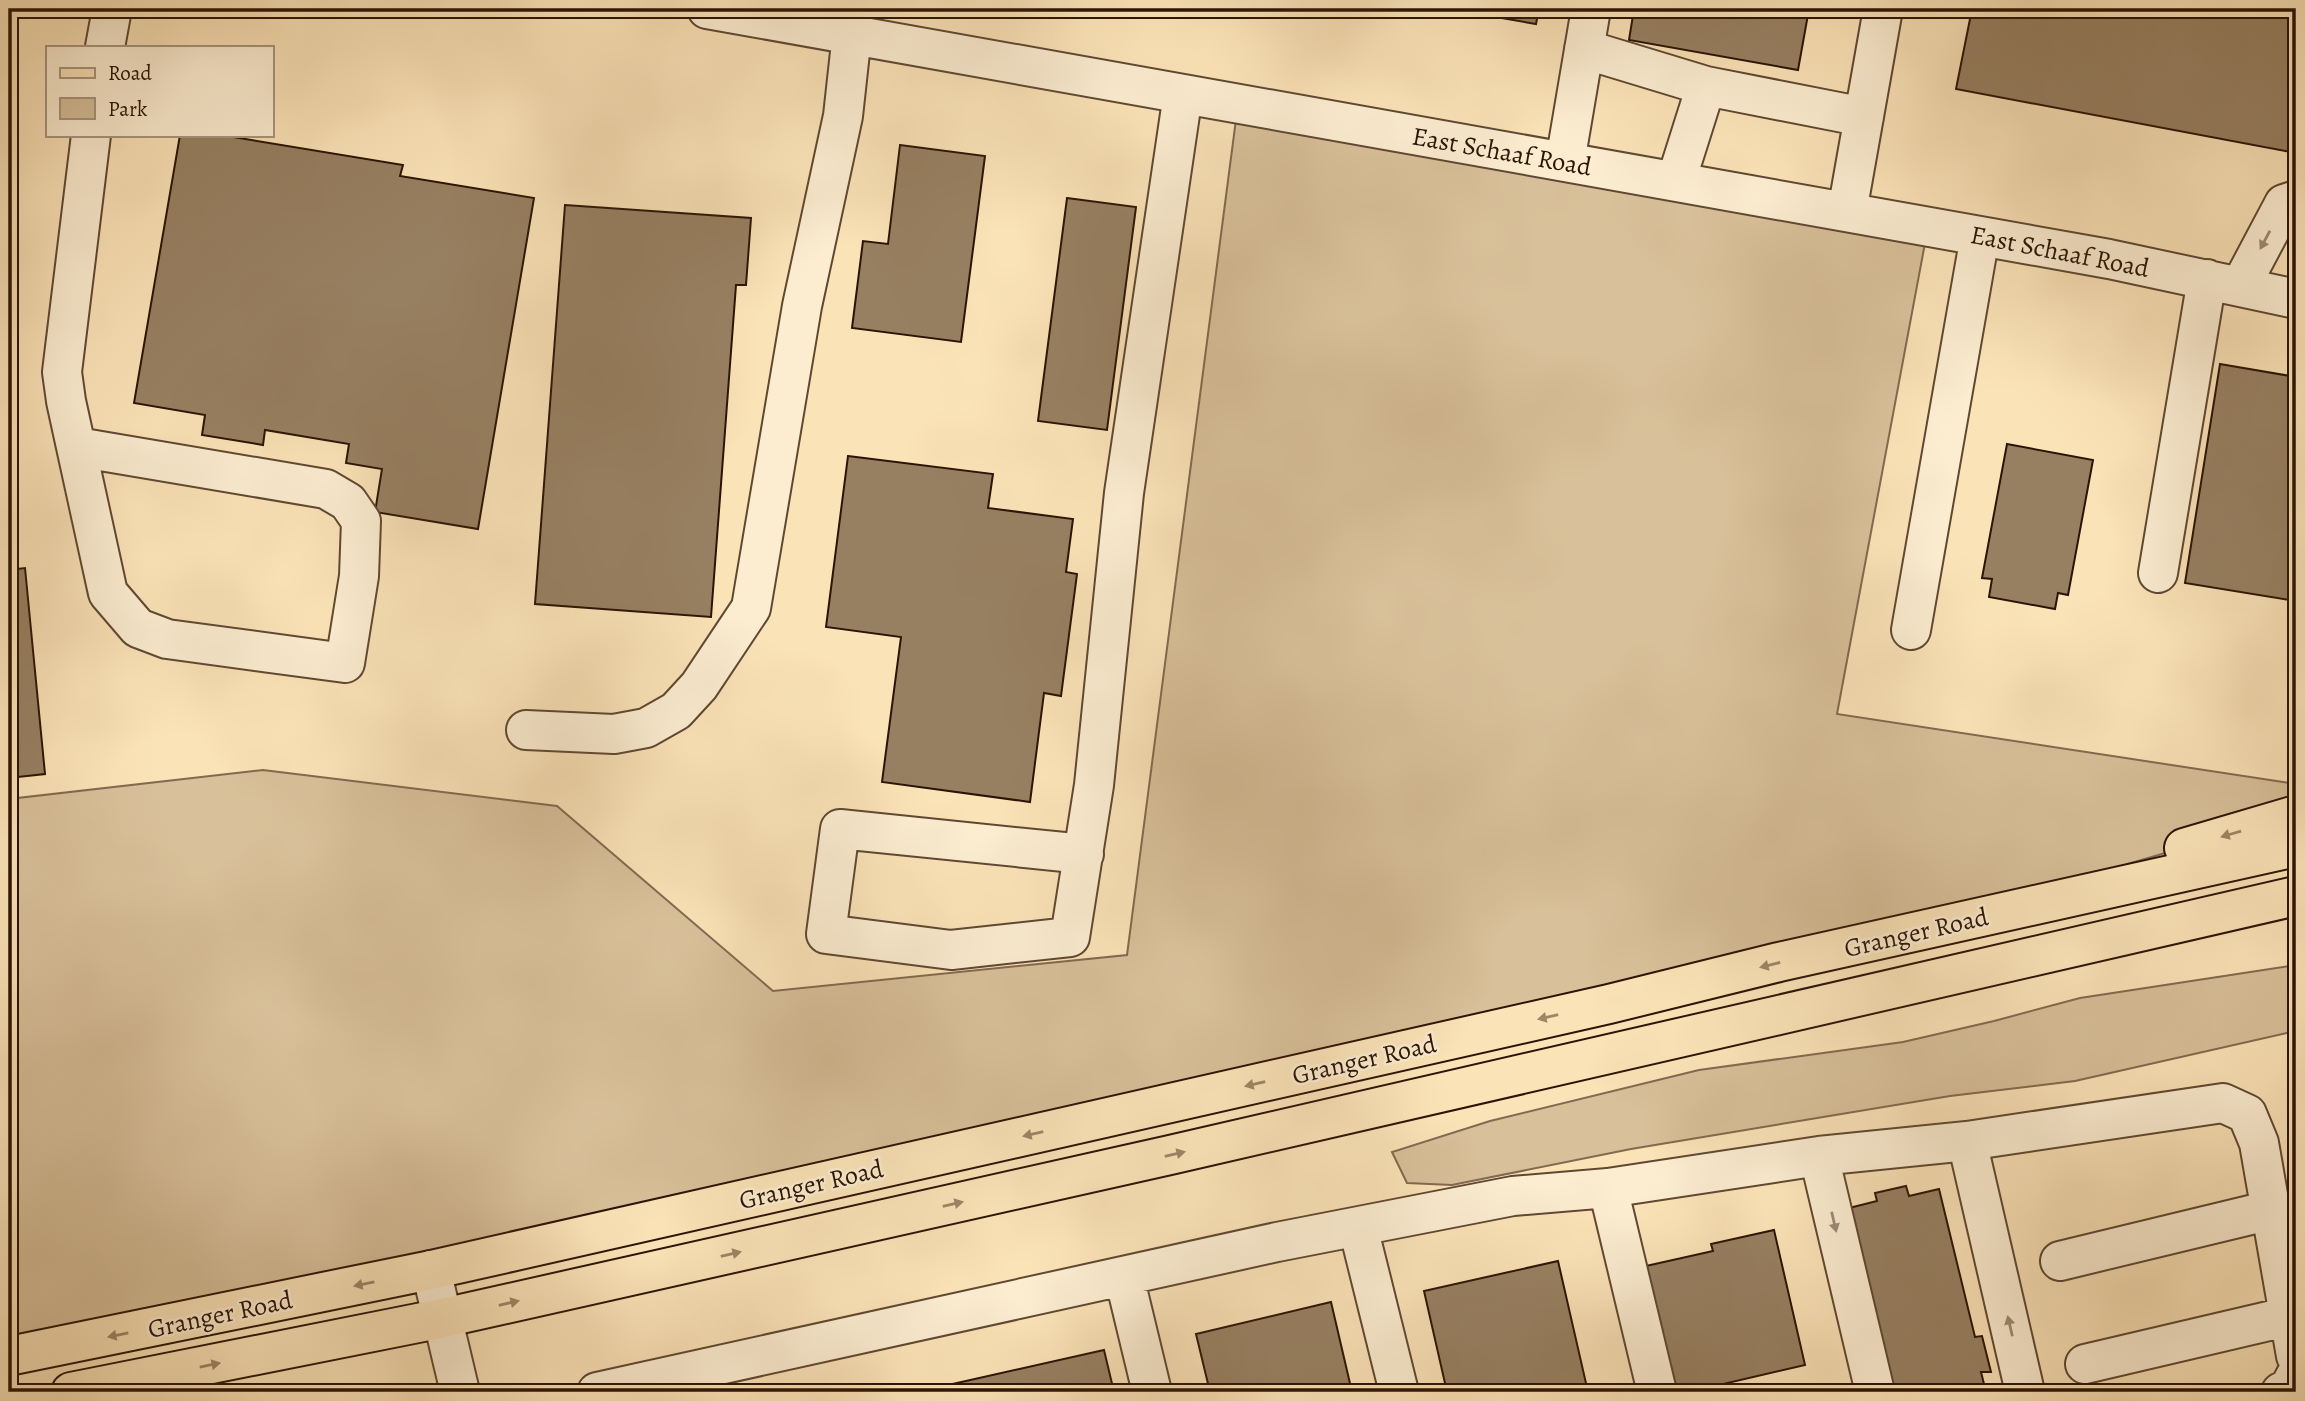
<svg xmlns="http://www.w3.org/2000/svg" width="2305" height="1401" viewBox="0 0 2305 1401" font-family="Alegreya,serif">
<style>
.green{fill:#d8c09a;stroke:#826a50;stroke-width:2}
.building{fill:#978062;stroke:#2b1405;stroke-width:2}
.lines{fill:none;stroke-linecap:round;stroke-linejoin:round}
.minor-casing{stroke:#5f4832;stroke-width:42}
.major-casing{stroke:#2b1405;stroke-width:42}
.minor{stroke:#fcedd1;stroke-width:38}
.major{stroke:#fbe3b8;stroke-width:38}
.oneway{fill:#9e8b75}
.oneway2{fill:#9d8667}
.labels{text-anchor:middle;stroke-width:5;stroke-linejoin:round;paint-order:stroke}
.street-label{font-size:26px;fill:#2b1405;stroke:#fcedd1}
</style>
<rect width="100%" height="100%" fill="#fbe3b8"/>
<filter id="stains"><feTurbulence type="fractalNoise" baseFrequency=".00286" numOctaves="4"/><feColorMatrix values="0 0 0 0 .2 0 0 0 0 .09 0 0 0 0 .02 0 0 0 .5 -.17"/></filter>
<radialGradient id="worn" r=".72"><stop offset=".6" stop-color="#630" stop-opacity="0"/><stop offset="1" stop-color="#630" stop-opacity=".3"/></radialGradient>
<path class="green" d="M1238 104 1928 227 1837 714 2296 784V815L1836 949 9 1356V799L263 770 557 806 773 991 1127 955Z
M2296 965V1031L2075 1081 1950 1096 1631 1149 1452 1185 1407 1183 1392 1152 1490 1121 1699 1070 1903 1042 1994 1021 2080 998Z"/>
<path class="building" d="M1450 9H1539L1536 24Z
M1634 9H1809L1798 70 1629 40Z
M1972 9H2296V153L1956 89Z
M180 135H221L403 165 400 176 534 198 478 529 375 512 382 469 346 463 349 444 265 430 263 445 202 435 205 415 134 403Z
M900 145 985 156 961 342 852 328 863 241 888 244Z
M1067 198 1136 207 1107 430 1038 421Z
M565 205 751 218 746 285H736L711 617 535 604Z
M2220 364 2296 377V601L2185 583Z
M2007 444 2093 460 2068 595 2058 593 2055 609 1989 597 1992 579 1982 578Z
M848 456 993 474 988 508 1073 519 1066 572 1077 574 1061 696 1044 693 1030 802 882 782 901 637 826 627Z
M25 568 45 774 9 778V570Z
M1906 1186 1909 1196 1939 1189 1975 1337 1982 1336 1991 1372H1981L1986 1392H1881L1845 1209 1877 1201 1875 1193Z
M1774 1230 1805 1365 1689 1392H1666L1637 1268 1713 1251 1711 1244Z
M1558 1261 1588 1392H1447L1424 1291Z
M1331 1302 1352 1392H1210L1196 1334Z
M1104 1350 1114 1392H917Z"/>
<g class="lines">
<defs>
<path id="minor" d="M707 9 2109 259 2296 299
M105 47 112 9
M1584 49 1706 86
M1565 162 1591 9
M1676 181 1706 86 1864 117
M1847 212 1883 9
M2240 287 2284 204 2296 200
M77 447 326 489 348 502 361 521 359 576 345 663 167 639 138 628 108 593 66 401 62 372 91 135
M2158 573 2207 279
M1911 630 1980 236
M526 730 614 734 646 728 676 711 699 686 751 608 802 306 843 116 852 34
M1084 854 840 829 826 934 951 950 1070 937 1094 785 1124 493 1183 94
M1967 1141 2025 1392
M1819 1156 1875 1392
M1608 1188 1657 1392
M1358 1227 1399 1392
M2060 1261 2271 1210
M431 1270 460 1392
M1124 1276 1152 1392
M2085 1364 2290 1316
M597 1392 1277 1242 1513 1196 1608 1188 1819 1156 1967 1141 2223 1103 2247 1114 2259 1143 2296 1356
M2281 1392 2289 1388 2296 1375"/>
<path id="major" d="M2184 848 2296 815
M9 1356 431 1270 1609 1004 1779 962 2296 847
M71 1392 443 1318 1170 1155 2296 896"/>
</defs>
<use href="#minor" class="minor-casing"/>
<use href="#major" class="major-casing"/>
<use href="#minor" class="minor"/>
<use href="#major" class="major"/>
</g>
<defs><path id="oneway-solid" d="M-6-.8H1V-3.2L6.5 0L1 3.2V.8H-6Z" transform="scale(1.75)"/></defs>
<g class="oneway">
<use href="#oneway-solid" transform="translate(2265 240) rotate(118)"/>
<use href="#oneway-solid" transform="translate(1834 1222) rotate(77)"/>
<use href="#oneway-solid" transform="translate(2010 1326) rotate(-103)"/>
</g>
<g class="oneway2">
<use href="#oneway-solid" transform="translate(2231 834) rotate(164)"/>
<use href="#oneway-solid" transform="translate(1770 965) rotate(166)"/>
<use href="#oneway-solid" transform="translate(1548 1017) rotate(167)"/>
<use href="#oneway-solid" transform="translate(1255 1084) rotate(167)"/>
<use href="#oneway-solid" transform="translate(1033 1134) rotate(167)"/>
<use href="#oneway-solid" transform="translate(1175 1154) rotate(-13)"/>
<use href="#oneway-solid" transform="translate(953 1204) rotate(-13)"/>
<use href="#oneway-solid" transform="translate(731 1254) rotate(-13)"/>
<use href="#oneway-solid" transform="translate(364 1284) rotate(168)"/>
<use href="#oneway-solid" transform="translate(509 1303) rotate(-13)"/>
<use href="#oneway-solid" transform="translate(118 1335) rotate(169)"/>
<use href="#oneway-solid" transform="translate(210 1365) rotate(-11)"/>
</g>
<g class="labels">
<g class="street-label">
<text transform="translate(1502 151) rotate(10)" y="9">East Schaaf Road</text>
<text transform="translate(2060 251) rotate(11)" y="9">East Schaaf Road</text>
<text transform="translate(1916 932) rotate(-13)" y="9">Granger Road</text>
<text transform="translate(1364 1059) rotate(-13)" y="9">Granger Road</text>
<text transform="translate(811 1184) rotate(-13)" y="9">Granger Road</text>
<text transform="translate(220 1314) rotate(-12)" y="9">Granger Road</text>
</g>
</g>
<rect width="2305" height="1401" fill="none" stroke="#fbe3b8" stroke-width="35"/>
<rect x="10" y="10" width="2284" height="1380" fill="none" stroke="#2b1405" stroke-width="3.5"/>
<rect x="18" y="18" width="2270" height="1366" fill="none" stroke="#2b1405" stroke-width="2"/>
<rect x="46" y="46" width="228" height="91" fill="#fcedd1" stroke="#a8967f" stroke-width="2"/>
<rect x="60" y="68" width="35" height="10" fill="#fbe3b8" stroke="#a8967f" stroke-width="2"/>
<text x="108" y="80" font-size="21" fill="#2b1405">Road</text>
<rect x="60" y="98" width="35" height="21" fill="#d8c09a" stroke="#a8967f" stroke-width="2"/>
<text x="108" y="116" font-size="21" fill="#2b1405">Park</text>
<rect width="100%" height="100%" filter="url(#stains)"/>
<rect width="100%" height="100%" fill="url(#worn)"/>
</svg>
